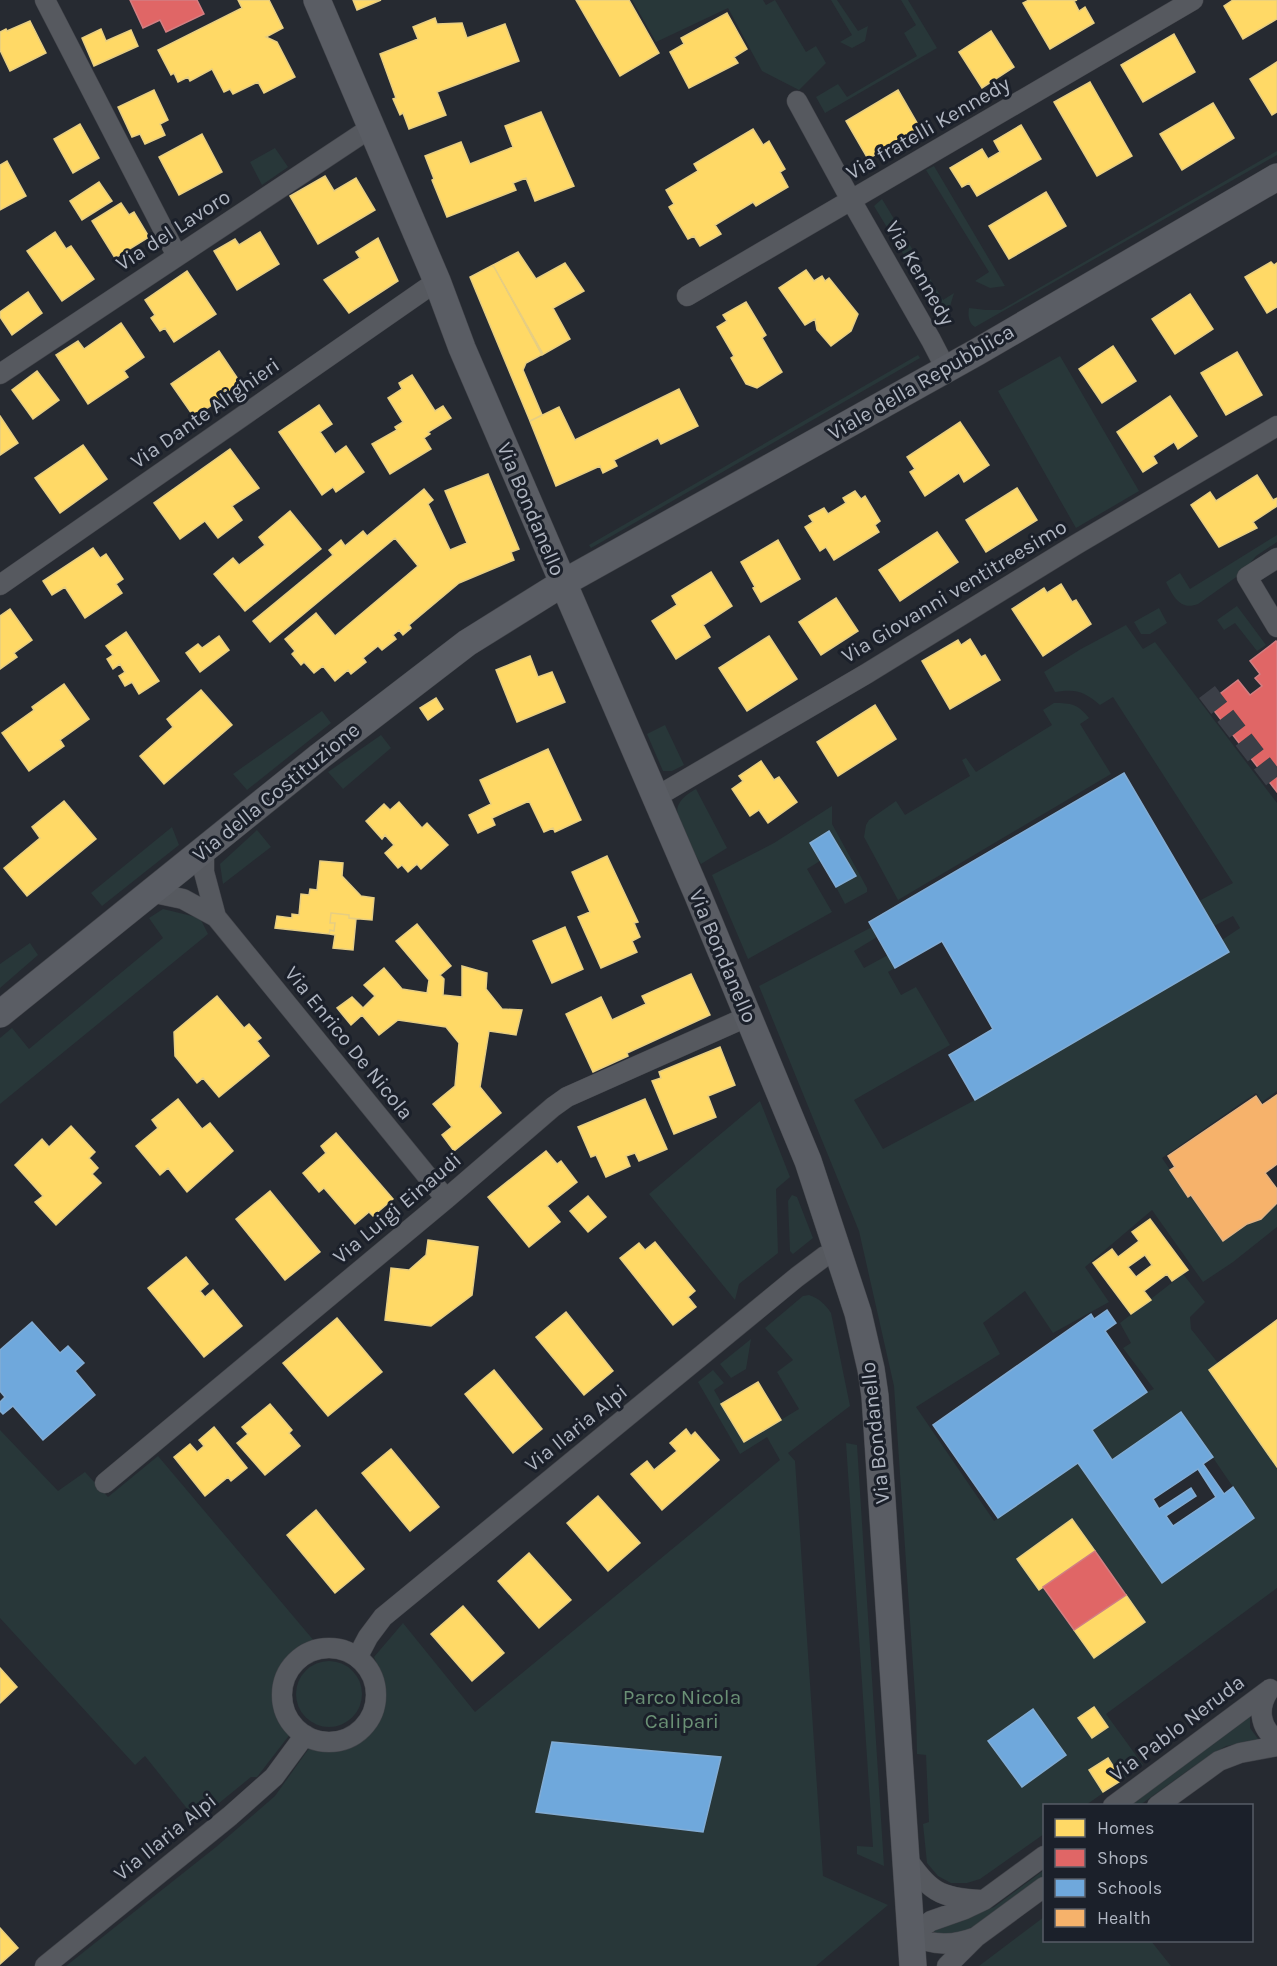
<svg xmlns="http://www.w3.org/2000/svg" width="1277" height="1966" viewBox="0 0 1277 1966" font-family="Karla,sans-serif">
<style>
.green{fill:#283739}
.homes{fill:#ffd966;stroke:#e7ce82;stroke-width:1.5;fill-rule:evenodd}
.shops{fill:#e06666;stroke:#d27e82;stroke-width:1.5}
.schools{fill:#6fa8dc;stroke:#82acd4;stroke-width:1.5;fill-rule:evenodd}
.health{fill:#f6b26b;stroke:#e1b385;stroke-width:1.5}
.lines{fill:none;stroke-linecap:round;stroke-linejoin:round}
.street-tunnel{stroke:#3b3f47;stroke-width:20;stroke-dasharray:20 10;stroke-linecap:butt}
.street-casing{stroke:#42444a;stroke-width:21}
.secondary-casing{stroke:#42444a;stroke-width:28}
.street{stroke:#56595f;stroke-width:20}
.secondary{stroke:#5a5d64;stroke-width:27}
.labels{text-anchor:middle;stroke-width:6;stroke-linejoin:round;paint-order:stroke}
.street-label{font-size:21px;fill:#b0b6c2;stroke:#1b202a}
.park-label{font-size:21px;fill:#6a9075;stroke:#1b202a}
</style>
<rect width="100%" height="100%" fill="#262a31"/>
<path class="green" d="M632 0H763L766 5 775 0 806 52 816 46 826 63 799 90 762 71 728 8 656 42Z
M831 0H837L858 31 868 26 865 41 852 48 840 42 852 35Z
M901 0H908L937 48 825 113 816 97 838 84 847 97 917 56 904 33 916 25Z
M275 148 288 167 262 185 250 162Z
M1277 151V155L975 327C968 323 968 314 969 308L986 310H1001Z
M934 166 1005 286 990 288 975 281 989 272 926 170Z
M882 199 943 300 954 293 945 323 874 206Z
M918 355 920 358 591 548 589 545Z
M1060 356 1139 491 1076 528 998 391Z
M1277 535V542L1256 556 1242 573 1198 604C1180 611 1173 596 1166 582L1180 573 1190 589Z
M1237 606 1266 645 1257 651 1235 623 1224 630 1217 620Z
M1159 608 1167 623 1150 634H1141L1134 622Z
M1126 625 1143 649 1155 642 1277 803V1091L1262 1102 1256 1093 1162 1158 1188 1196 1191 1195 1223 1241 1247 1224 1261 1219 1277 1203V1227L1233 1262 1203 1282 1152 1210 1085 1267 1109 1302 1053 1333 1025 1291 983 1323 1000 1354 916 1407 994 1521 1078 1463 1162 1583 1254 1518 1182 1412 1112 1460 1092 1430 1147 1392 1154 1389 1123 1348 1131 1343 1120 1323 1183 1274 1205 1302 1190 1317 1191 1329 1218 1363 1210 1370 1277 1467V1588L1106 1714 1143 1765 1086 1805 1044 1806V1834L980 1879 967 1883H951L938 1876 927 1863 923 1824 929 1822 926 1755 917 1754 916 1709 894 1386 859 1231 759 986 872 927 877 937 854 951 864 968 888 955 895 968 888 972 901 995 916 987 950 1045 854 1100 883 1149 975 1100 1229 952 1222 940 1240 928 1233 916 1214 926 1199 901 1233 883 1113 697 1100 705C1083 691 1077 689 1055 692L1044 672 1081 649Z
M1054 703C1071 703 1078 704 1089 718L1080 724 1111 774 898 900 864 837 866 825 869 820 896 801 905 815 970 776 962 760 966 758 976 772 1052 725 1043 710Z
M322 711 331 723 247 790 233 774Z
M665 725 684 765 672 771H663L647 734Z
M381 735 391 748 343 789 328 772Z
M696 789 727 848 701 864C694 852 673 819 678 806 681 798 689 793 696 789Z
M832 806V824L867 888V892L845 904 836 887 856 875 829 831 810 843 820 861 807 869 832 912 748 959 712 875 774 843Z
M172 827 179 845 102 906 91 893Z
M257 830 271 847 223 884 220 864Z
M163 909 200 918 208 934 0 1104V1038L12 1028 29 1049 163 938 149 918Z
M30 943 38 955 0 988V964Z
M760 1101 790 1177 776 1189 778 1253 739 1284 735 1300 649 1194Z
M792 1195 797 1197 813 1238 793 1254 790 1251 788 1201Z
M809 1295C820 1299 825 1304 831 1313L850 1406 788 1453 795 1461 823 1876 888 1905 816 1966H66L216 1847 275 1796 310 1747 335 1751 356 1743 372 1731 382 1711 385 1683 374 1657 403 1623 475 1712 780 1460 767 1437 740 1454 698 1382 713 1370 724 1383 714 1390 744 1442 799 1409 777 1372 793 1360 765 1328 803 1296Z
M751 1339 746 1369 731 1378 720 1364Z
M0 1430 58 1491 85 1472 108 1497 158 1456 315 1642C306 1645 297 1648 290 1655 269 1677 269 1713 291 1733L257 1777H251L197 1821 145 1756 135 1765 0 1618Z
M846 1443 857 1445 884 1866 857 1854V1846L873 1847Z
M296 1694a33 33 0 1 1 66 0a33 33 0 1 1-66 0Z
M1250 1714V1728L1259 1740 1226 1746 1197 1764 1140 1805 1130 1806Z
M1044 1870V1878L999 1912 967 1930 935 1940 929 1928 962 1920 994 1907Z
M1044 1917V1940L1151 1941 1171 1966H979Z"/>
<path class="homes" d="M238 0H269L283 28 266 37 277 42 295 77 264 93 258 82 233 94 230 89 224 92 212 69 190 81 188 77 178 82 174 73 171 75 158 50 242 8Z
M353 0H381L357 10Z
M576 0H629L659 53 620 76Z
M1029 0H1077L1074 1 1079 11 1085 7 1094 23 1050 49 1023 3Z
M1233 0H1277V19L1243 39 1224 6Z
M727 13 747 49 734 57 738 63 689 88 670 52 684 44 681 38Z
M435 18 437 24 462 23 467 38 505 24 519 61 437 92 446 115 409 129 403 113 400 115 393 99 396 98 380 54 418 39 413 27Z
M30 21 46 53 10 71 0 50V32L6 29 7 31Z
M101 29 106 41 131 30 138 46 94 66 82 38Z
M991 31 1014 67 982 88 959 52Z
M1174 34 1195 72 1143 102 1121 65Z
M1277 62V112L1272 115 1250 79Z
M1090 82 1132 156 1097 176 1054 102Z
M154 90 168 120 160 124 165 135 145 144 140 134 132 137 118 107Z
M898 90 920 128 868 159 846 121Z
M1213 103 1234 138 1182 170 1160 134Z
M541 112 574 186 535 201 526 178 513 183 516 190 447 217 432 180 434 179 425 156 461 142 470 164 513 147 505 126Z
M80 124 99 158 73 173 54 139Z
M1021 125 1041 159 977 196 969 183 962 187 950 168 982 149 988 159 1000 152 994 141Z
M753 129 763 145 769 141 785 169 780 172 788 187 756 206 753 202 715 225 721 234 700 246 694 236 688 239 669 207 674 204 666 190 698 171 694 164Z
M202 134 222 172 179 195 159 157Z
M7 161 26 196 0 210V165Z
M325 176 334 191 356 178 375 210 318 244 290 196Z
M99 182 112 201 82 220 70 201Z
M1046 192 1066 226 1009 259 989 226Z
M121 203 129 215 134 212 149 237 115 258 92 221Z
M55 232 66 249 71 246 94 279 62 301 27 251Z
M260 232 279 264 237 290 214 251 235 239 239 245Z
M378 238 398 281 349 313 324 280 360 258 356 252Z
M518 252 536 279 565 263 584 291 553 308 570 339 542 355 493 265Z
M1271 262 1274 265 1277 263V307L1267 313 1245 277Z
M493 265 543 354 526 363 523 370 542 415 530 421 470 277Z
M806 270 814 281 822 276 825 281 829 278 858 314 851 331 831 346 817 330 815 319 805 325 779 288Z
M187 271 216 314 174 342 165 328 160 331 151 318 155 315 145 300Z
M28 292 42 313 12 335 0 317V312Z
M1190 294 1213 329 1175 354 1152 319Z
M746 302 766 335 762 338 782 372 757 388 746 384 731 358 734 356 717 327 727 321 723 315Z
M121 323 144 357 124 371 128 377 88 404 56 355 78 341 84 349Z
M1113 346 1136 381 1102 403 1079 369Z
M219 351 242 385 194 417 171 384Z
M1237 352 1262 395 1226 415 1201 373Z
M37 371 59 400 33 419 12 390Z
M412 375 435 411 443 406 451 418 428 432 430 434 424 438 431 449 390 474 372 444 397 430 395 427 403 422 388 398 402 389 399 383Z
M679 389 698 426 661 444 658 438 614 460 617 466 603 473 600 466 556 486 530 421 559 407 575 440Z
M1170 396 1197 436 1178 449 1174 442 1153 456 1157 463 1143 472 1117 432Z
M319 405 332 424 320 432 335 454 346 446 364 472 336 492 333 487 322 495 279 432Z
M0 416 18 443 0 455Z
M960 422 989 465 964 482 959 473 925 496 910 472 915 469 907 457Z
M83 445 107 479 60 513 35 478Z
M230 449 259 488 232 506 242 520 218 538 205 521 180 539 154 503Z
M488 474 519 549 511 552 514 560 459 583 409 625 411 628 403 635 399 630 393 635 396 639 382 650 378 646 363 658 366 662 351 674 348 670 335 681 323 666 314 673 304 662 301 665 292 654 295 651 285 639 316 613 335 636 418 566 395 538 270 642 253 621 333 555 329 550 341 540 345 546 363 531 367 536 424 489 433 500 428 504 450 550 467 543 445 491Z
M1257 475 1273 500 1277 498V506L1253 522 1257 528 1219 547 1191 505 1210 492 1216 501Z
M1017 488 1037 520 986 552 966 520Z
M855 491 861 499 865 496 880 521 875 525 879 532 834 560 826 547 820 551 805 527 813 522 809 516 824 508 828 514 846 503 843 498Z
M290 511 321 549 245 611 214 574 233 558 239 565 265 545 259 537Z
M937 532 958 562 900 601 879 570Z
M778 540 800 579 761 602 753 588 755 587 741 562Z
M93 548 100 558 106 554 123 579 116 584 122 593 85 618 65 587 52 595 43 581Z
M711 572 732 606 703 625 710 637 676 659 652 621 677 605 672 596Z
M1061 584 1072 602 1076 600 1091 624 1043 656 1012 609 1044 588 1047 593Z
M836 598 858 631 821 655 799 622Z
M10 609 32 640 14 653 17 657 0 669V616Z
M126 632 159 681 139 694 132 682 125 686 119 676 125 672 120 664 113 669 107 659 113 655 106 646Z
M219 636 229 650 200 672 186 653 198 644 202 648Z
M769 636 797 679 747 711 719 668Z
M970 639 981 657 985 655 1000 680 950 709 922 661 958 640 961 645Z
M530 656 538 677 552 672 565 702 517 722 496 670Z
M64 684 89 719 60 740 64 746 29 771 2 733 34 710 32 707Z
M201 690 232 725 164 784 140 756 173 727 167 719Z
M436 698 443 709 428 720 420 708Z
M875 705 896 739 838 776 817 742Z
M548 749 581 820 555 832 553 828 544 832 529 801 492 818 495 825 478 833 469 815 491 804 480 780Z
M761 761 774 780 779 777 797 802 768 823 759 810 750 816 732 789 743 781 739 776Z
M64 801 96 839 27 896 4 868 40 838 32 827Z
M399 802 422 828 427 823 448 845 421 869 417 864 408 872 402 865 398 868 385 853 394 845 385 835 382 839 366 821 384 804 390 810Z
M607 856 638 922 634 923 640 937 632 941 637 952 601 968 578 917 590 912 572 872Z
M320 861 343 863 342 876 361 896 374 898 372 920 349 918V915L331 913 330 923H335L334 931 330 930 329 934 275 928 277 916 292 918V914L299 915 301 894 309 895 310 889 317 890Z
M331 913 349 915V918L356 919 353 950 333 948 335 935 329 934 330 930 334 931 335 923H330Z
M417 924 451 966 440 975 444 979 443 995 462 997V966L487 973 486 989 502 1009 522 1010 516 1035 489 1031 480 1087 501 1113 454 1151 442 1135 452 1127 433 1104 455 1086 459 1043 446 1027 398 1020 379 1035 362 1015 351 1025 337 1008 352 997 363 1008 375 996 364 985 384 968 402 989 427 993 429 980 396 941Z
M565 927 583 969 552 983 533 941Z
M691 974 710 1015 627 1053 628 1056 593 1072 566 1014 601 997 612 1020 646 1004 642 996Z
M217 996 244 1028 249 1024 261 1038 257 1041 269 1056 219 1097 203 1078 197 1083 175 1056 174 1032Z
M720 1047 735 1085 708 1096 716 1117 674 1134 652 1081 661 1078 659 1072Z
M178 1099 202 1129 210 1123 233 1151 187 1192 168 1168 160 1175 136 1146 158 1128 152 1120Z
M645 1099 667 1149 639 1161 635 1153 626 1156 630 1166 606 1177 596 1155 591 1157 578 1127Z
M71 1126 95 1152 89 1158 98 1168 92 1174 101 1183 56 1225 35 1202 43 1196 15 1165 42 1139 49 1147Z
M336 1133 393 1199 373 1216 369 1212 355 1224 324 1188 319 1192 303 1173 326 1153 321 1146Z
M546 1151 557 1164 561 1161 577 1182 547 1206 560 1222 529 1247 488 1197Z
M270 1191 320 1252 285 1280 236 1219Z
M588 1196 606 1217 588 1232 570 1211Z
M1150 1219 1188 1270 1172 1281 1167 1274 1144 1291 1151 1300 1131 1314 1093 1263 1112 1249 1118 1257 1139 1241 1132 1232ZM1145 1255 1152 1265 1136 1277 1128 1267Z
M428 1240 478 1247 472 1295 431 1326 385 1320 391 1268 409 1270 426 1255Z
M655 1242 695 1291 688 1297 696 1307 673 1325 620 1258 639 1243 645 1250Z
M186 1257 208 1284 200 1291 205 1297 213 1290 242 1326 204 1357 148 1288Z
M566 1312 613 1371 584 1395 536 1337Z
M337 1318 382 1372 328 1416 283 1363Z
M1277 1320V1467L1209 1370Z
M494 1370 542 1429 513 1453 465 1394Z
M758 1382 781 1420 744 1442 721 1404Z
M270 1404 292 1430 289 1433 300 1446 265 1475 237 1443 248 1434 242 1427Z
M214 1427 247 1468 231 1481 228 1477 205 1496 174 1457 190 1444 197 1452 204 1446 199 1440Z
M686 1429 691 1436 695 1432 719 1460 662 1510 631 1474 647 1461 654 1470 677 1451 670 1443Z
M391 1449 439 1507 410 1531 362 1473Z
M598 1496 640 1543 608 1571 567 1523Z
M316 1510 364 1569 335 1593 287 1535Z
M1072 1519 1095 1551 1039 1590 1017 1559Z
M529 1553 571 1600 539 1628 498 1581Z
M1126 1595 1145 1622 1094 1658 1074 1630Z
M463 1606 504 1653 472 1681 431 1634Z
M0 1668 17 1687 0 1703Z
M1094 1707 1108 1727 1092 1738 1078 1718Z
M1108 1758 1122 1780 1103 1792 1089 1770Z
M0 1928 18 1948 0 1964Z"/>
<path class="shops" d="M130 0H197L204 14 166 32 160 20 143 28Z
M1276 641 1277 643V792L1208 703 1238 680 1250 695 1262 686 1255 678 1260 674 1250 661Z
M1095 1551 1126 1595 1074 1630 1043 1587Z"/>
<path class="schools" d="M1124 773 1229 952 975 1100 949 1055 993 1029 942 941 895 968 869 922Z
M829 831 856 876 836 887 810 843Z
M1107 1310 1116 1323 1105 1331 1147 1392 1092 1430 1112 1460 1181 1412 1213 1457 1203 1464 1224 1494 1233 1487 1254 1518 1162 1583 1078 1463 998 1518 933 1425 1091 1314 1094 1319ZM1198 1469 1216 1497 1173 1526 1166 1516 1196 1496 1191 1488 1159 1509 1153 1499Z
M32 1322 60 1353 68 1346 84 1363 75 1371 95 1395 43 1440 13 1406 3 1414 0 1411V1402L5 1397 0 1391V1350Z
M1033 1709 1066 1755 1022 1787 988 1741Z
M552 1742 721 1757 703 1832 536 1812Z"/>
<path class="health" d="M1277 1095V1164L1265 1173 1277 1189V1203L1261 1219 1247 1224 1223 1241 1191 1195 1188 1197 1170 1170 1175 1167 1168 1156 1256 1096 1262 1105Z"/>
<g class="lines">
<path class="street-tunnel" d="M1207 692 1277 783"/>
<defs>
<path id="street" d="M45 0 177 256
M797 101 851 200 931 340 946 369
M687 296 1193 0
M0 374 372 127
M1277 558 1247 577 1277 627
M0 585 437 281
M656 797 866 674 1077 544 1277 426
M204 850V872L216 917
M150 892 183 899 216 917 446 1199
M105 1483 446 1199 553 1107 567 1097 749 1016
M282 1695a47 47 0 1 1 94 0a47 47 0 1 1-94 0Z
M358 1656 368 1637 383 1617 797 1277 825 1256 839 1253
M1270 1689C1257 1707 1259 1727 1277 1740
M1113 1806 1269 1690
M1157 1806 1219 1761 1240 1753 1277 1746
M905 1856C930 1891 938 1898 981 1900
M976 1937C953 1946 934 1946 911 1935L931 1921 965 1909 984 1900 1044 1856
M45 1966 230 1816 274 1777 305 1735
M947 1966 976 1937 1044 1887"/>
<path id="secondary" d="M317 0 437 281 462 348 697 893 808 1161 858 1313 871 1369 875 1396 913 1966
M0 1014 320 756 467 643 563 583 977 352 1277 177"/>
</defs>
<use href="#street" class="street-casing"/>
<use href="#secondary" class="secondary-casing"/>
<use href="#street" class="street"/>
<use href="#secondary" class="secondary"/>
</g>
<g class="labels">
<g class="street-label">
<text transform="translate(928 128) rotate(-30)" y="7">Via fratelli Kennedy</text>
<text transform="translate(173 230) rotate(-33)" y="7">Via del Lavoro</text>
<text transform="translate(920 273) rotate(60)" y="7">Via Kennedy</text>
<text transform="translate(921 382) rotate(-30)" y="7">Viale della Repubblica</text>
<text transform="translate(205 413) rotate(-35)" y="7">Via Dante Alighieri</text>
<text transform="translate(531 509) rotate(67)" y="7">Via Bondanello</text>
<text transform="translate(954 591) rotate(-31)" y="7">Via Giovanni ventitreesimo</text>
<text transform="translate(276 792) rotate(-39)" y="7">Via della Costituzione</text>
<text transform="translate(723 956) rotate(67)" y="7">Via Bondanello</text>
<text transform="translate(349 1043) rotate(51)" y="7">Via Enrico De Nicola</text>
<text transform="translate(397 1208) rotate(-40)" y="7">Via Luigi Einaudi</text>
<text transform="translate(576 1428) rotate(-39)" y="7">Via Ilaria Alpi</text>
<text transform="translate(875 1433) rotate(-96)" y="7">Via Bondanello</text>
<text transform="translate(1177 1728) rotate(-37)" y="7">Via Pablo Neruda</text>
<text transform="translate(165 1837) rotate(-39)" y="7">Via Ilaria Alpi</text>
</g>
<g class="park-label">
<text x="682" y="1704">Parco Nicola<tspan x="682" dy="24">Calipari</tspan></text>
</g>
</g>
<rect x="1043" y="1804" width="210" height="138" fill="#1b202a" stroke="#575c67" stroke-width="1.5"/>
<rect x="1055" y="1819" width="30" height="18" fill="#ffd966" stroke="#575c67" stroke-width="1.5"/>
<text x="1097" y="1834" font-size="18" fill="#b0b6c2">Homes</text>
<rect x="1055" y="1849" width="30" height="18" fill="#e06666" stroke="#575c67" stroke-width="1.5"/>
<text x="1097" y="1864" font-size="18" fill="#b0b6c2">Shops</text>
<rect x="1055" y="1879" width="30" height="18" fill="#6fa8dc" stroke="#575c67" stroke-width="1.5"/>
<text x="1097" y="1894" font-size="18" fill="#b0b6c2">Schools</text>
<rect x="1055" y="1909" width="30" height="18" fill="#f6b26b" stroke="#575c67" stroke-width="1.5"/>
<text x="1097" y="1924" font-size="18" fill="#b0b6c2">Health</text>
</svg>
